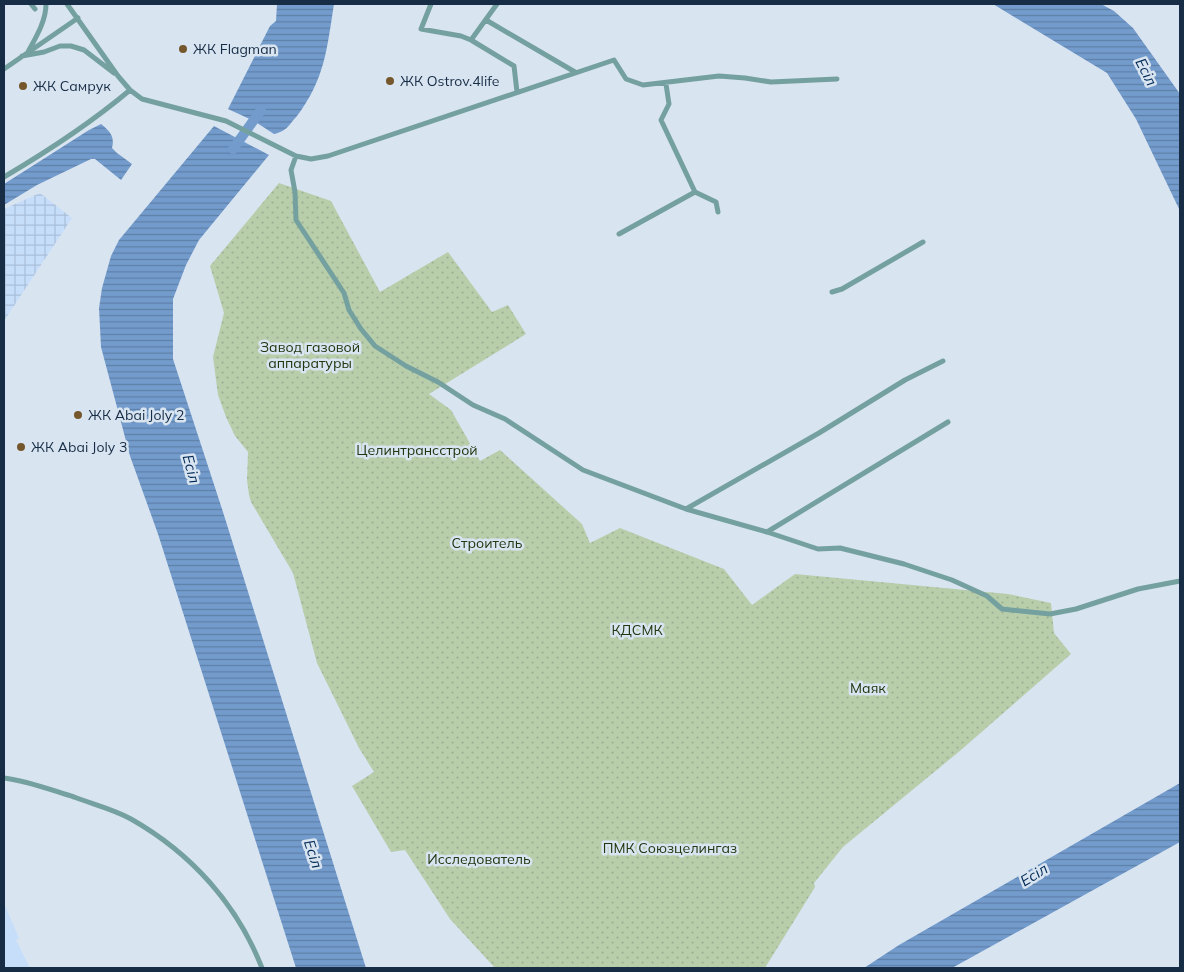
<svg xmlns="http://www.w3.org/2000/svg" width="1184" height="972" viewBox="0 0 1184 972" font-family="Mulish,sans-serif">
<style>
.built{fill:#c7defb}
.industrial{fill:url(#industrial-grid)}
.park{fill:url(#park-dots)}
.water{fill:url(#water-rules)}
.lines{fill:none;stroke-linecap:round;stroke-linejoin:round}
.river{stroke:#739ccd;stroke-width:10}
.minor{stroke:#74a1a0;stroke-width:5}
.poi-dot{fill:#75572c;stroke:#d9e4f1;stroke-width:2}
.labels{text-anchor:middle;stroke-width:5;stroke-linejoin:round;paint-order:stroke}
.poi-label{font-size:14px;fill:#172d46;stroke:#d9e4f1;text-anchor:start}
.park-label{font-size:14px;fill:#20370f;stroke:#d9e4f1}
.water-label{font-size:15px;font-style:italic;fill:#002956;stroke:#d9e4f1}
</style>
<defs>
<pattern id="industrial-grid" width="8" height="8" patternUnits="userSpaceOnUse" patternTransform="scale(1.25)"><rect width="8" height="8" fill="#c7defb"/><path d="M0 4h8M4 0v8" fill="none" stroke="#aabfd8"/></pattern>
<pattern id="park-dots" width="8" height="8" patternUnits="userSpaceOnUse" patternTransform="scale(1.25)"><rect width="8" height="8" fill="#b8ceab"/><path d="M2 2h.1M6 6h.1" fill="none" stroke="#9db194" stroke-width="1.8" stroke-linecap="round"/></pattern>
<pattern id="water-rules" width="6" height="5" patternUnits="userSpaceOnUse" patternTransform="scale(1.25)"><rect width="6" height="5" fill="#739ccd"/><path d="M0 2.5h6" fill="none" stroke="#5d80a8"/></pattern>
</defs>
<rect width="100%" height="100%" fill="#d9e4f1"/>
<path class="built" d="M4 903 19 938 16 940 30 968H4Z"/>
<path class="industrial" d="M40 193 72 218 4 321V209Z"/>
<path class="park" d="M279 183 331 201 380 292 448 252 492 312 508 305 526 334 429 394 451 410 480 461 500 450 582 524 590 543 620 528 724 569 752 605 795 574 1008 594 1051 603 1054 633 1071 654 961 750 843 847 814 883 815 887 765 968H495L450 919 405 850 391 852 352 786 374 772 359 748 317 663 293 573 251 502 249 495 247 480 248 452 235 436 226 417 218 395 213 357 224 313 210 266Z"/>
<path class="water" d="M277 4H334C327 48 325 79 297 116 288 126 287 131 274 134L254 121 228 109 270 26 276 21Z
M993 4H1101L1114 11 1133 28 1180 94V211L1136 119 1107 73Z
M101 124C110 131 115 137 112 148L117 153 132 164 121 180 95 159H91L37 185 4 205V184L89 130Z
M214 126 269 155 199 240 186 265 173 299V359L223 512 366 968H296L158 534 130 456 101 347 99 308 102 288 111 256 119 240Z
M1180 783V842L952 968H864L899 945Z"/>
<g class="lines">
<path class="river" d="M233 149 261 110"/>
<path class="minor" d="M31 4 35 9
M67 4 118 76 130 90 142 99 226 121 296 156 311 159 328 156 614 60 626 79 643 85 719 76 745 78 771 82 837 79
M431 4 421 29 461 36 471 40
M497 4 471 40 514 66 517 92
M486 20 575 72
M28 52C36 37 46 21 46 4
M22 56 44 52 60 46H71L84 50 114 73
M4 69 78 18
M666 84 669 104 661 120 695 192 716 202 718 212
M296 156 291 170 295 192 296 220 344 293 349 310 361 329 375 346 406 366 438 382 473 405 505 419 583 470 686 509 767 532 818 549 840 548 904 564 952 580 987 596 1002 609 1050 614 1076 609 1138 589 1180 581
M4 177C48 151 91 123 130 90
M619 234 695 192
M832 292 842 289 923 242
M686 509 819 433 905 380 943 361
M767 532 948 422
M4 778C28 781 51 790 74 797 92 804 113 809 131 819 191 853 237 904 262 968"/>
</g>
<g class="poi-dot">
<circle cx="183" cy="49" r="5"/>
<circle cx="390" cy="81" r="5"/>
<circle cx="23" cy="86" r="5"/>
<circle cx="78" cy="415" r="5"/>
<circle cx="21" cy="447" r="5"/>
</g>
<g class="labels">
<g class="poi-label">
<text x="193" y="54">ЖК Flagman</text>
<text x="400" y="86">ЖК Ostrov.4life</text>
<text x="33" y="91">ЖК Самрук</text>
<text x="88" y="420">ЖК Abai Joly 2</text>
<text x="31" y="452">ЖК Abai Joly 3</text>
</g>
<g class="park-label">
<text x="310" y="352">Завод газовой<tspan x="310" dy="16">аппаратуры</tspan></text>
<text x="417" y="455">Целинтрансстрой</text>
<text x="487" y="548">Строитель</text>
<text x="637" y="635">КДСМК</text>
<text x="868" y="693">Маяк</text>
<text x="670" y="853">ПМК Союзцелингаз</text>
<text x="479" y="864">Исследователь</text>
</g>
<g class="water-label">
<text transform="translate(1146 72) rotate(63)" y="5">Есіл</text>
<text transform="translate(191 469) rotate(75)" y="5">Есіл</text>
<text transform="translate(313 854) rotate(72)" y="5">Есіл</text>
<text transform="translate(1034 875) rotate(-31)" y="5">Есіл</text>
</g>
</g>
<rect width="1184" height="972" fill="none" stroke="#172d46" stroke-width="10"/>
</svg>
